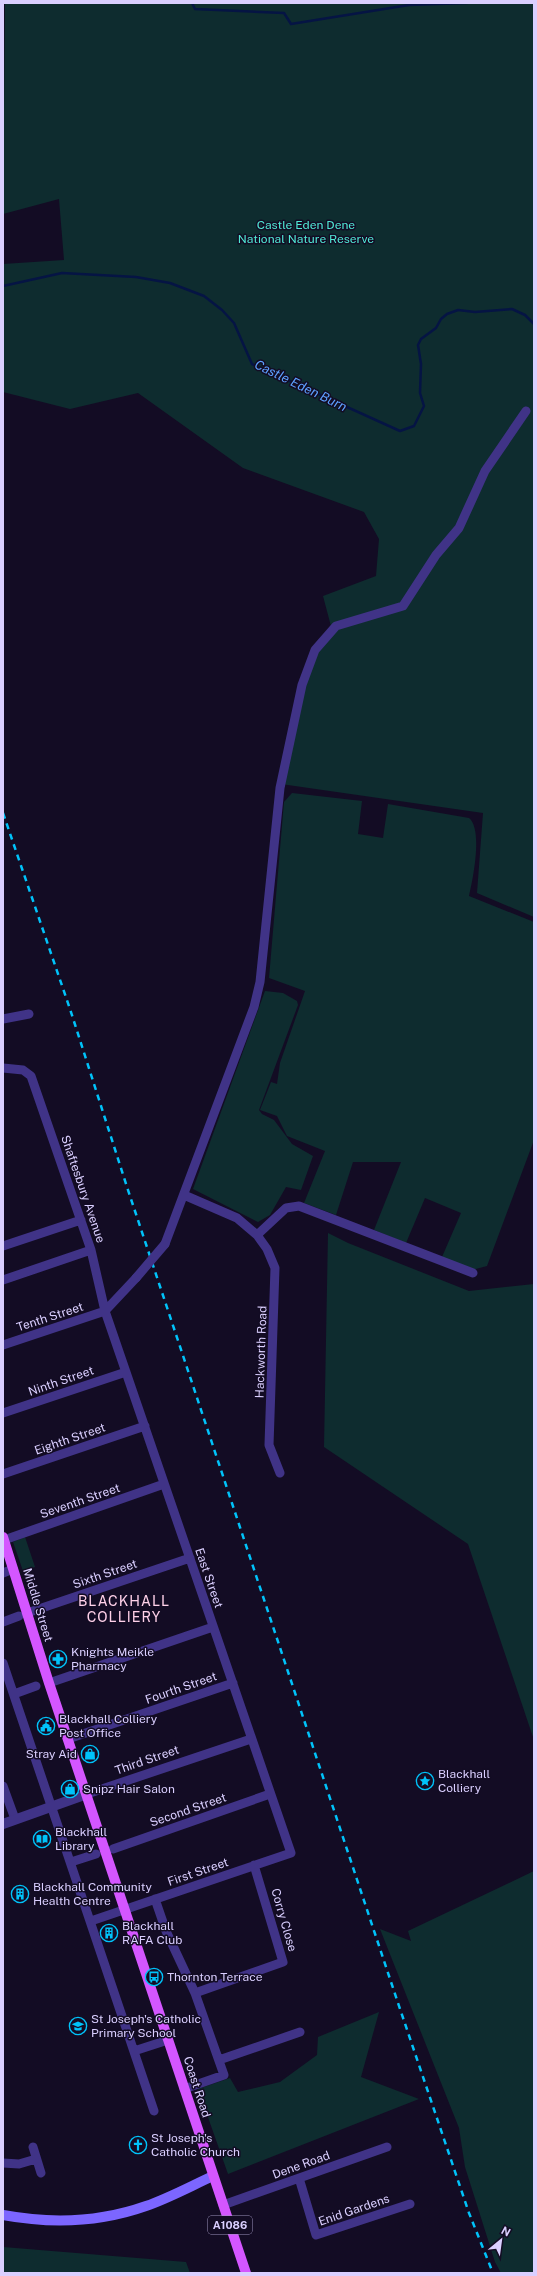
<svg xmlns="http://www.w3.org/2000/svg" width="537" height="2276" viewBox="0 0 537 2276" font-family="'Public Sans',sans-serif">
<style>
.green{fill:#0e2c2f}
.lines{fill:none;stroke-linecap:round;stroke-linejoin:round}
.stream{stroke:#051444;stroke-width:2.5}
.minor{stroke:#403387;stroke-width:9}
.tertiary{stroke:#403387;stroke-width:10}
.secondary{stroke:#7c66ff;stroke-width:10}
.primary{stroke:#d456ff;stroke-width:10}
.rail{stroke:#00c3fa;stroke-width:2.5;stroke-dasharray:6 5;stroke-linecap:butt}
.minor-bridge{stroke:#403387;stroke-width:9}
.labels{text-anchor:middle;stroke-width:3;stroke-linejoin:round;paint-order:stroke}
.shield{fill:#130c24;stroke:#9e94bd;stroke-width:1}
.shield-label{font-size:11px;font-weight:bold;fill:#dacfff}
.park-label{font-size:12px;fill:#50ead6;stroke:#130c24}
.street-label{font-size:12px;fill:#dacfff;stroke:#130c24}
.poi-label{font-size:12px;fill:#dacfff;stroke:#130c24;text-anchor:start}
.water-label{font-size:13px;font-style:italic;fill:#5da0ff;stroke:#130c24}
.quarter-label{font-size:14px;letter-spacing:1px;fill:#ffd1e9;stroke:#130c24}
</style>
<rect width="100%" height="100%" fill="#130c24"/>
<path class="green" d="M5 3H534V917L477 893 483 813 281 784 315 650 332 630 323 596 376 576 379 539 364 512 243 468 138 393 70 409 3 392V264L64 260 59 199 3 214Z
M292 793 362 801 358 834 383 838 388 804 469 818C483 829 473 879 469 896L534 922V1140L487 1266 472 1270 442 1257 461 1213 425 1198 406 1243 374 1230 401 1162H353L336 1215 304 1203 325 1151 287 1136 277 1116 260 1110 271 1082 277 1084 280 1063 305 991 269 978 284 802Z
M265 991 283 993 297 1001 298 1005 259 1110 262 1114 274 1120 292 1144 313 1156 301 1190 286 1187 270 1215 258 1222 193 1189Z
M328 1233 348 1243 469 1291 534 1284V1740L468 1544 324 1447Z
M25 1537 35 1567 23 1571 13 1542Z
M534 1871V2273H501L495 2262 465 2167 459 2128 380 1929 411 1941 408 1931Z
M379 2012 361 2077 419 2099 228 2174 198 2089 230 2078 238 2092 280 2082 317 2055 318 2037Z
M3 2247 186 2262 190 2273H3Z"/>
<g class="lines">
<path class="stream" d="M192 3 195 9 284 13 291 24 409 5 467 3
M3 286 62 273 136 277 170 283 204 296 222 310 234 323 252 364 400 431 414 426 424 406 420 393 421 364 418 345 421 339 436 328 441 319 447 314 458 310 475 312 512 309 525 315 534 324"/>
<path class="minor" d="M3 1019 29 1014
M3 1068 23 1070 31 1076 91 1250 105 1311 291 1853 91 1921
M184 1195 237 1218 257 1235 286 1208 299 1206 473 1273
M257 1235 267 1249 275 1268 269 1445 280 1473
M165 1244 254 1007 260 982 280 788 302 685 315 650 336 626 403 606 436 555 459 528 485 471 526 411
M3 1246 81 1220
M3 1280 91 1250
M3 1345 105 1311 136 1278
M3 1413 126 1372
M3 1474 145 1426
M4 1540 164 1484
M3 1573 13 1569
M27 1613 190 1558
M3 1622 19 1616
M3 1663 154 2111
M49 1683 213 1627
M14 1694 36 1686
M68 1739 233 1683
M3 1786 15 1819
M87 1794 251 1739
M113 1849 270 1794
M71 1862 96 1854
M155 1899 166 1931 195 1993 224 2075 184 2089
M195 1993 283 1962 254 1865
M134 2051 168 2040
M219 2060 300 2032
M33 2147 41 2173
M3 2163 19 2164 36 2159
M299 2178 316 2235 410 2204
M223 2205 387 2147"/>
<path class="tertiary" d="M3 1824 87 1794"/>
<path class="secondary" d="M3 2215C52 2224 98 2223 146 2206 169 2198 191 2186 213 2176"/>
<path class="primary" d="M3 1537 49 1683 246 2273"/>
<path class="rail" d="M3 813 70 1009 127 1187 397 2000 469 2213 493 2273"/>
<path class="minor-bridge" d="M136 1278 165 1244"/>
</g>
<defs>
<symbol id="pharmacy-ring" viewBox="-11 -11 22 22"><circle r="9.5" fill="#130c24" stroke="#00c3fa" stroke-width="1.5"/><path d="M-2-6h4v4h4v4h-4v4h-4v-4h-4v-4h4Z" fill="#00c3fa"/></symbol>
<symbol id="civic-ring" viewBox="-11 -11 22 22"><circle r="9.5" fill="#130c24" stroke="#00c3fa" stroke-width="1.5"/><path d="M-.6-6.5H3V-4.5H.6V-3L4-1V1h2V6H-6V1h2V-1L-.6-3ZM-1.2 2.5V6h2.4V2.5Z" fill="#00c3fa"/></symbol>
<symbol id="shop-ring" viewBox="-11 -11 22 22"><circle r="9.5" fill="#130c24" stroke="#00c3fa" stroke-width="1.5"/><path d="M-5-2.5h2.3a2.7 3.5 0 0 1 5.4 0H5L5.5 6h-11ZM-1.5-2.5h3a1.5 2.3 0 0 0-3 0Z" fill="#00c3fa"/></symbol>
<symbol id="sight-ring" viewBox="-11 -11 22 22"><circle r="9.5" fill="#130c24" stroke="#00c3fa" stroke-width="1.5"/><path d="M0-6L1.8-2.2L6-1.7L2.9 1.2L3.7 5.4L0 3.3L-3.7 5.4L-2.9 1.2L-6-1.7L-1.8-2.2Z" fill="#00c3fa"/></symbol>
<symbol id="library-ring" viewBox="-11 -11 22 22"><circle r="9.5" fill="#130c24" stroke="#00c3fa" stroke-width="1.5"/><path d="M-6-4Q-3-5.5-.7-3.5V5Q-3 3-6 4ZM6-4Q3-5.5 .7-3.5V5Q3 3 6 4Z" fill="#00c3fa"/></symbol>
<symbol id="building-ring" viewBox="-11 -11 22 22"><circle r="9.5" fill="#130c24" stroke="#00c3fa" stroke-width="1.5"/><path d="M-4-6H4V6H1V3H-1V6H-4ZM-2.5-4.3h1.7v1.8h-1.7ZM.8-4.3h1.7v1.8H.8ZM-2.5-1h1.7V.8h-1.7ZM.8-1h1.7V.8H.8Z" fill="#00c3fa"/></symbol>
<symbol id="bus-ring" viewBox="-11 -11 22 22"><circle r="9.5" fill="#130c24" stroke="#00c3fa" stroke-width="1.5"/><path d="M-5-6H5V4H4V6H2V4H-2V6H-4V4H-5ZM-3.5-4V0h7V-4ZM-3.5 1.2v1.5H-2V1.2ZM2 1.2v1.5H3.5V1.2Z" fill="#00c3fa"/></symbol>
<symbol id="school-ring" viewBox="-11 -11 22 22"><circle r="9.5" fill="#130c24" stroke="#00c3fa" stroke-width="1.5"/><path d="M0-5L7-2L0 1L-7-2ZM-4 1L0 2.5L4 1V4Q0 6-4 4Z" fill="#00c3fa"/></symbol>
<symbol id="church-ring" viewBox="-11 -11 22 22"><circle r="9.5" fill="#130c24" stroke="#00c3fa" stroke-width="1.5"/><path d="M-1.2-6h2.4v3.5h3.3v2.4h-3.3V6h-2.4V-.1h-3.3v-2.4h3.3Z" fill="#00c3fa"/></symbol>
</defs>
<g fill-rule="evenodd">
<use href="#pharmacy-ring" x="48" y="1649" width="20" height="20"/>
<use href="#civic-ring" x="36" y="1716" width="20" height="20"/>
<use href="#shop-ring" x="80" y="1744" width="20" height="20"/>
<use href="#sight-ring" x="415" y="1771" width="20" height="20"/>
<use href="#shop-ring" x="60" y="1779" width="20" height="20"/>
<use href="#library-ring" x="32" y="1829" width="20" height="20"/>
<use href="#building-ring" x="10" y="1884" width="20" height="20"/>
<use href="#building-ring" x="99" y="1923" width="20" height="20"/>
<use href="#bus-ring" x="144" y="1967" width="20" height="20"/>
<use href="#school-ring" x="68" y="2016" width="20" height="20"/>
<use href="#church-ring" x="128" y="2135" width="20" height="20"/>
</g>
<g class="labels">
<rect class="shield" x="208" y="2216" width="44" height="18" rx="3"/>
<g class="shield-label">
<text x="230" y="2229">A1086</text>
</g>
<g class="park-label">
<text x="306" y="229">Castle Eden Dene<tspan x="306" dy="14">National Nature Reserve</tspan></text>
</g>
<g class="street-label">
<text transform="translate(83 1189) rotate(71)" y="4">Shaftesbury Avenue</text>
<text transform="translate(50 1317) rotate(-18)" y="4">Tenth Street</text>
<text transform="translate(261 1352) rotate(-88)" y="4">Hackworth Road</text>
<text transform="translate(61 1381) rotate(-19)" y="4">Ninth Street</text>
<text transform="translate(70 1439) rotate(-19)" y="4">Eighth Street</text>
<text transform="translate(80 1501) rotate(-19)" y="4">Seventh Street</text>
<text transform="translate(105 1574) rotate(-19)" y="4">Sixth Street</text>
<text transform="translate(209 1578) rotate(71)" y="4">East Street</text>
<text transform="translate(38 1605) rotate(73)" y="4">Middle Street</text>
<text transform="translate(181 1688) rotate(-19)" y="4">Fourth Street</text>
<text transform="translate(147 1760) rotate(-19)" y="4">Third Street</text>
<text transform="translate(188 1810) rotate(-19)" y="4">Second Street</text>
<text transform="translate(198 1872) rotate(-19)" y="4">First Street</text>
<text transform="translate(284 1920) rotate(74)" y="4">Corry Close</text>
<text transform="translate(197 2087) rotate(72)" y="4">Coast Road</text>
<text transform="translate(301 2165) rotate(-20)" y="4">Dene Road</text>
<text transform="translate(354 2210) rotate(-19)" y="4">Enid Gardens</text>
</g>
<g class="poi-label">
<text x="71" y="1656">Knights Meikle<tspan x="71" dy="14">Pharmacy</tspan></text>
<text x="59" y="1723">Blackhall Colliery<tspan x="59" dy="14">Post Office</tspan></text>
<text x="77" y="1758" text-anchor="end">Stray Aid</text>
<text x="438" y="1778">Blackhall<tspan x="438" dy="14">Colliery</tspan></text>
<text x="83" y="1793">Snipz Hair Salon</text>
<text x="55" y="1836">Blackhall<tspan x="55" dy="14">Library</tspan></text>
<text x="33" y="1891">Blackhall Community<tspan x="33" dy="14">Health Centre</tspan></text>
<text x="122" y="1930">Blackhall<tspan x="122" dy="14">RAFA Club</tspan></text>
<text x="167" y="1981">Thornton Terrace</text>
<text x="91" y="2023">St Joseph's Catholic<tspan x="91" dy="14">Primary School</tspan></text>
<text x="151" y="2142">St Joseph's<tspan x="151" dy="14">Catholic Church</tspan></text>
</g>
<g class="water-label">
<text transform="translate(301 385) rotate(26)" y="5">Castle Eden Burn</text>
</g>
<g class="quarter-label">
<text x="124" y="1606">BLACKHALL<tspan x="124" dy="16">COLLIERY</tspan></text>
</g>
</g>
<rect width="537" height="2276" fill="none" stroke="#dacfff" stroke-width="8"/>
<g transform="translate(501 2240) rotate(29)" stroke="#130c24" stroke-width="3" paint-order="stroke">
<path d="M0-3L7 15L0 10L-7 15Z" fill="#dacfff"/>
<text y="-6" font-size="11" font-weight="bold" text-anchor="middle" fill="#dacfff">N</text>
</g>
</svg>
